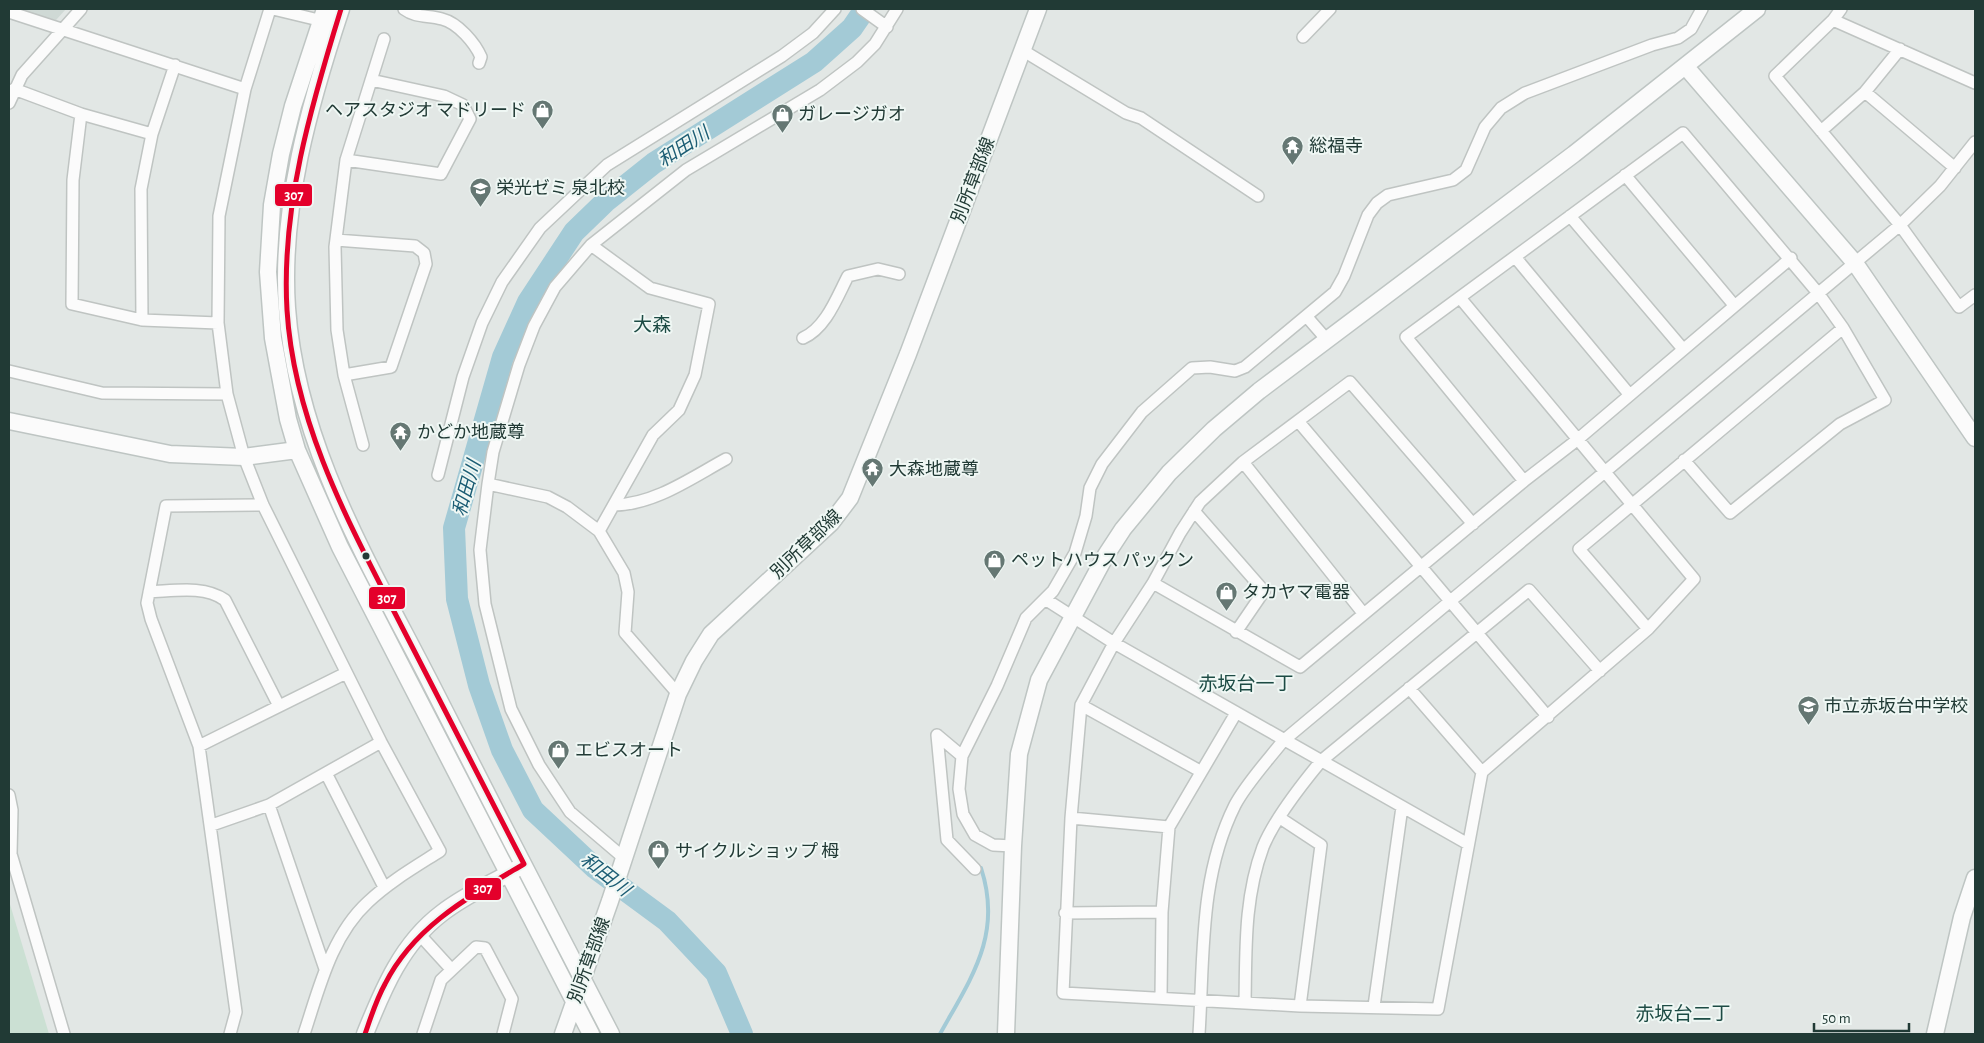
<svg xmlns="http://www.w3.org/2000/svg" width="1984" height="1043" viewBox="0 0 1984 1043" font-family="'Alegreya Sans','Noto Sans JP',sans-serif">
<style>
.built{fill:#cfd9d5}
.green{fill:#cbe0d3}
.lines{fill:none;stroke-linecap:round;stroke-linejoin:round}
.stream{stroke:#a3cad6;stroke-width:4}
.river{stroke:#a3cad6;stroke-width:22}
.street-casing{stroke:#bfc4c2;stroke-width:14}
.secondary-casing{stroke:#bec5c3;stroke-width:19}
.street{stroke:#fbfbfb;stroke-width:11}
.secondary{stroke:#fbfbfb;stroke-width:16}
.bus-1-casing{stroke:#eff7f4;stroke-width:9}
.bus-1{stroke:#e4002b;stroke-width:5}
.bus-dot{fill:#213a35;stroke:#eff7f4;stroke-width:2}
.labels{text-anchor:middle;stroke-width:4;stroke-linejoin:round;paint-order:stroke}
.poi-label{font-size:18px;fill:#213a35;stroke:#eff7f4;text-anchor:start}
.street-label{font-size:18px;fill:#213a35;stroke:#eff7f4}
.water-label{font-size:19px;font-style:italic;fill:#1c5d74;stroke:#eff7f4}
.neighbourhood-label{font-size:19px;fill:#1d4b44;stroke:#eff7f4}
.line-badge{stroke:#eff7f4;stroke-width:2}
.badge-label{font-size:14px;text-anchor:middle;font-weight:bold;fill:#fff}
</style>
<rect width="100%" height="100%" fill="#e2e7e5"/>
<path class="built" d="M18 9H66L56 20Z"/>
<path class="green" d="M9 901 49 1034H9Z"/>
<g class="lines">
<path class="stream" d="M940 1034C971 978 1003 935 981 868"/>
<path class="river" d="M742 1034 716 973 667 921 595 868 533 810 502 750 479 685 457 599 454 528 503 357 528 302 574 232 605 202 654 163 814 62 852 28 865 9"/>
<defs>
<path id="street" d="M270 9 245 89 219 216 218 323 227 394 244 457 263 505 381 742 440 851C415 867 389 882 368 902 331 936 319 989 304 1034
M273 9 327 22
M404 9C416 18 428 15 442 19 458 23 475 43 481 57L479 63
M862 9 887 27
M1841 9 1833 20 1775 76 1900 225 1959 307 1975 295
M9 12 245 89
M1833 20 1975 83
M1303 37 1330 9
M1022 50 1126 113 1141 118 1258 196
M14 89 81 114 152 134
M1865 92 1955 168
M9 103 22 75 81 9
M81 114 73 180 72 304 142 320 218 323
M1821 131 1865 92 1900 49
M346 160 441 174 470 119 463 105 444 96 371 80
M1625 175 1734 305
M1570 216 1683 349
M336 240 415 246 424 253 426 264 391 367 344 375
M1515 257 1629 394
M1461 299 1694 579 1648 629 1482 772 1438 1009 1300 1006 1063 993 1071 818 1081 705 1114 643 1153 583 1180 533 1200 502 1243 462 1350 382 1473 524
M1307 317 1327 340
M142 320 141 189 152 134 175 65
M803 338C826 328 837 297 848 276L878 269 899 274
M9 371 102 393 227 394
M1298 421 1548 717
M363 445 344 375 337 330 335 247 346 160 384 39
M1243 462 1363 613
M438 475 463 377 482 323 502 282 540 228 607 165 782 56 813 33 835 9
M1524 481 1406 337 1683 133 1818 293 1843 328 1885 400 1840 424 1730 513 1684 460
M488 484 548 497 567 507 599 531 653 435 679 410 695 375 709 304 650 288 591 245
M615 505C655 504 691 478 726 459
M1194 511 1264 591 1236 632
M599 531 624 573 628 592 625 633 678 694
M1153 583 1300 667 1524 481 1577 440 1791 258
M149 592C174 591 204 585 225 600L279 706
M1045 599 1114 643 1468 844
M1648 629 1579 549 1843 328
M1409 688 1482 772
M1081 705 1200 771
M937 735 947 840 975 869
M937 735 962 756
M199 746 346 673
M326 773 384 887
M9 795 12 810 11 854 64 1034
M269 805 325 969
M1071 818 1169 827
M1280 818 1321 845 1300 1006
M212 825 269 805 381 742
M1013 846 993 845 975 835 963 814 959 789 962 756 997 686 1026 618 1053 591 1075 553 1086 516 1090 488 1102 464 1142 412 1192 368 1210 367 1235 371 1245 367 1335 292 1344 276 1368 215 1377 203 1388 195 1453 180 1466 170 1485 127 1501 108 1525 93 1652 45 1678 38 1691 29 1702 9
M624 858 570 812 539 765 511 709 485 604 480 550 488 484 493 452 519 365 534 326 555 287 591 245 686 170 820 90 857 62 875 44 897 9
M1065 913 1162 912
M420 935 451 969
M1161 997 1162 912 1169 827 1236 713
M1245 1003C1246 950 1244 898 1263 847 1274 820 1302 784 1321 761L1529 590 1600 671
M1374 1006 1402 807
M230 1034 236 1012 199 746 151 619 147 603 166 506 263 505
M423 1034 441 980 476 947 485 948 512 999 503 1034
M1199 1034C1204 956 1199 877 1235 805 1246 784 1268 760 1283 741L1900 225 1940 186 1975 142"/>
<path id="secondary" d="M325 9 293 106 281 154 272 205 268 272 273 338 288 419 297 450 340 547 591 1034
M341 9C310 103 280 207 287 308 297 446 369 563 431 684 490 801 551 918 611 1034
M1686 67 1855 263 1975 438
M9 421 170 454 244 457 297 450
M365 1034C383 989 402 943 442 913 465 895 493 883 518 868
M563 1034 610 901 678 694 694 661 711 634 831 523 850 498 908 354 1038 9
M1006 1034 1013 846 1019 754 1039 680 1106 555 1123 529 1169 473 1214 429 1259 391 1574 154 1757 9
M1935 1034 1962 917 1975 878"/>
</defs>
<use href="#street" class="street-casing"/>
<use href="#secondary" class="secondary-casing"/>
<use href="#street" class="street"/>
<use href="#secondary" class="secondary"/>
<defs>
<path id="bus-1" d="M341 9C311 106 281 207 287 310 294 425 351 527 402 627 443 706 483 785 524 864 470 896 414 926 385 984 376 1000 371 1017 365 1034"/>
</defs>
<use href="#bus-1" class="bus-1-casing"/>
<use href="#bus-1" class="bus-1"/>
</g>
<defs>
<symbol id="shop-pin" viewBox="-11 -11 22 30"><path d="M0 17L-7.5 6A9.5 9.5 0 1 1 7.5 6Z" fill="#657773" stroke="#eff7f4"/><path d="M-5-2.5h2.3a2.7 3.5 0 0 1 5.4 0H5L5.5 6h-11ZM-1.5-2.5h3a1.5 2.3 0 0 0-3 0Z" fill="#fff"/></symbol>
<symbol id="temple-pin" viewBox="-11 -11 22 30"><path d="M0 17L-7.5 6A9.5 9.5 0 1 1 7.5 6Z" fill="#657773" stroke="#eff7f4"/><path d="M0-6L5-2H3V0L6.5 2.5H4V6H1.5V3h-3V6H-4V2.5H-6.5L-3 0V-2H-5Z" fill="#fff"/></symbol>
<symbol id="school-pin" viewBox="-11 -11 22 30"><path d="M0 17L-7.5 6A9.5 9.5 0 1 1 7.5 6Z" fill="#657773" stroke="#eff7f4"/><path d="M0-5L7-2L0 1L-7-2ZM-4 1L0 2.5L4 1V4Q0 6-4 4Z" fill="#fff"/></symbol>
</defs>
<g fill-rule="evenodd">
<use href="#shop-pin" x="530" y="98" width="25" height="34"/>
<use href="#shop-pin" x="770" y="102" width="25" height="34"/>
<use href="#temple-pin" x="1280" y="134" width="25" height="34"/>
<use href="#school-pin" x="468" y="176" width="25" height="34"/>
<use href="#temple-pin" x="388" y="420" width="25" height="34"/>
<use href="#temple-pin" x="860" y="456" width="25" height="34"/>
<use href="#shop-pin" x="982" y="548" width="25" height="34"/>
<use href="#shop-pin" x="1214" y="580" width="25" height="34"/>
<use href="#school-pin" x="1796" y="694" width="25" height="34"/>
<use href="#shop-pin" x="546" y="738" width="25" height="34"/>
<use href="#shop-pin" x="646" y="838" width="25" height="34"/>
</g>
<circle class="bus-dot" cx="366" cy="556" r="4.5"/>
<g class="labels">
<g class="poi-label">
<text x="526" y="116" text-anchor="end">ヘアスタジオ マドリード</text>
<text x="798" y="120">ガレージガオ</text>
<text x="1309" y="152">総福寺</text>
<text x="496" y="194">栄光ゼミ 泉北校</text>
<text x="417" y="438">かどか地蔵尊</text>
<text x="889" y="475">大森地蔵尊</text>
<text x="1011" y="566">ペットハウス パックン</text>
<text x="1242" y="598">タカヤマ電器</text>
<text x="1824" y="712">市立赤坂台中学校</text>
<text x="575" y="756">エビスオート</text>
<text x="675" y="857">サイクルショップ 栂</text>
</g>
<g class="street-label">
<text transform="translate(973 180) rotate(-69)" y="6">別所草部線</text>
<text transform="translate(806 544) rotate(-44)" y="6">別所草部線</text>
<text transform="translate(589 960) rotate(-70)" y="6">別所草部線</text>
</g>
<g class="water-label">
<text transform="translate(683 146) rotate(-33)" y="7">和田川</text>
<text transform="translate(466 488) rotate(-74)" y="7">和田川</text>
<text transform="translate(606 874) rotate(38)" y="7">和田川</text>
</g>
<g class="neighbourhood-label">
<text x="652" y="331">大森</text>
<text x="1246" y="690">赤坂台一丁</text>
<text x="1683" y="1020">赤坂台二丁</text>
</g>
</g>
<g class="line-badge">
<rect x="274" y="183" width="39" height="24" rx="5" fill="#e4002b"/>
<rect x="368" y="586" width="38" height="24" rx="5" fill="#e4002b"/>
<rect x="464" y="877" width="38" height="24" rx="5" fill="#e4002b"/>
</g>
<g class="badge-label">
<text x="294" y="200">307</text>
<text x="387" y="603">307</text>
<text x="483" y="893">307</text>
</g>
<rect width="1984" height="1043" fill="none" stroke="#213a35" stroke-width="20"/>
<path d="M1814 1023v8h95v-8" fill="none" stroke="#213a35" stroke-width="2.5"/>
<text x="1822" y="1023" font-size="15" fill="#213a35" stroke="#eff7f4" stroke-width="4" paint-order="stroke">50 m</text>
</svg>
